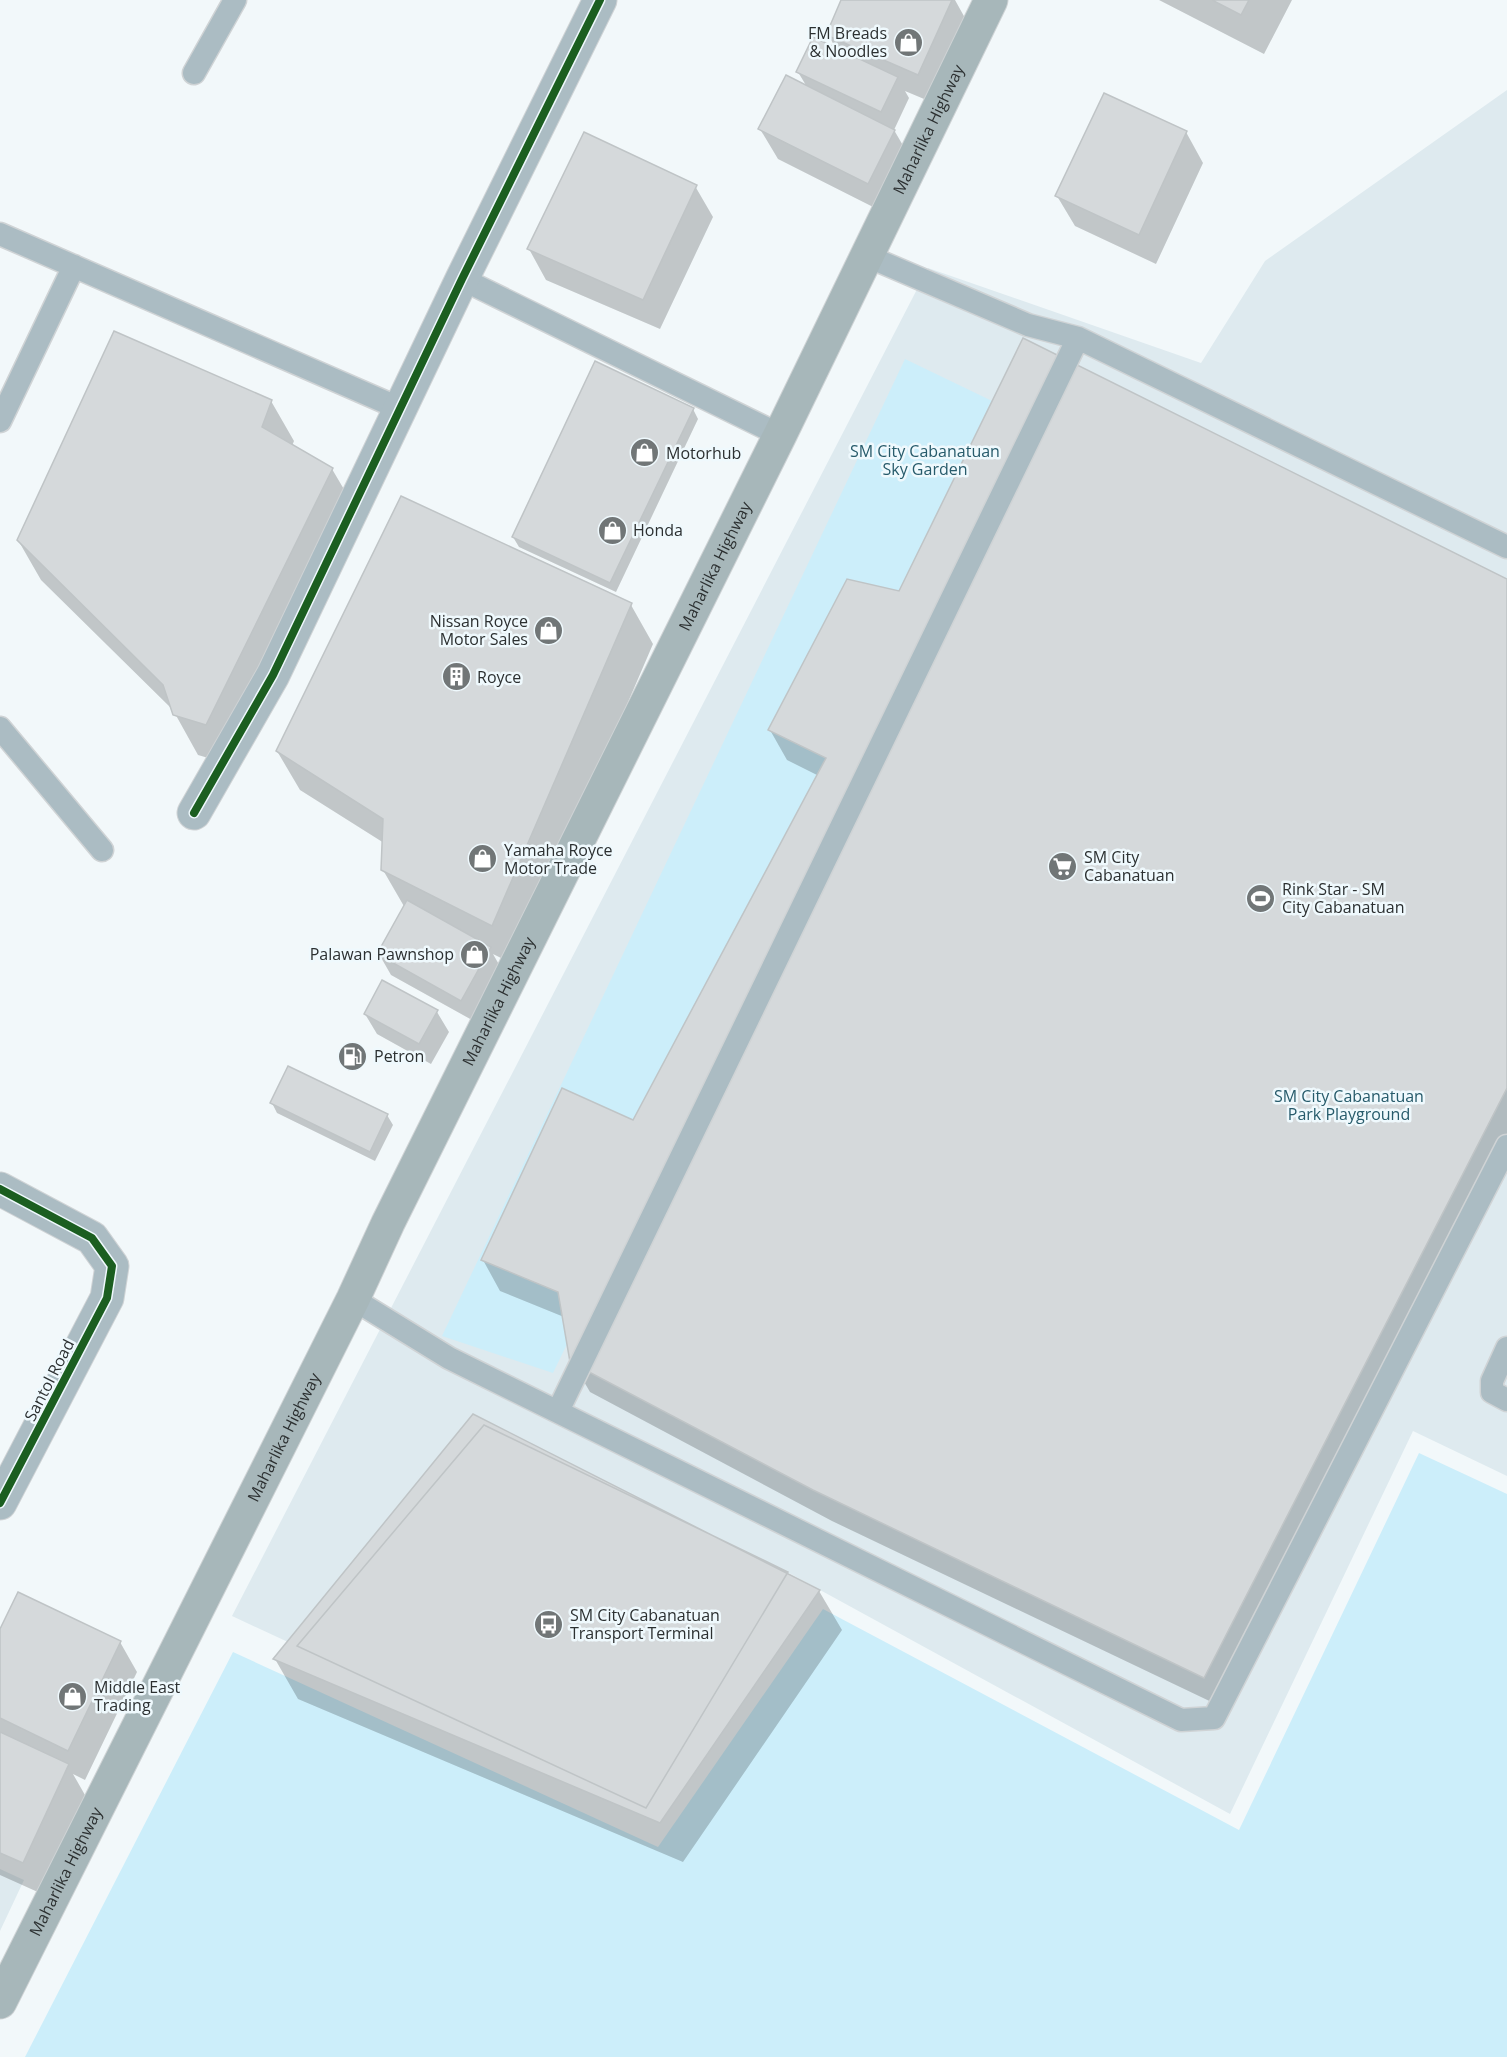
<svg xmlns="http://www.w3.org/2000/svg" width="1507" height="2057" viewBox="0 0 1507 2057" font-family="'Open Sans',sans-serif">
<style>
.built{fill:#deeaef}
.green{fill:#cceefa}
.shadow{fill:#0003}
.building{fill:#d5d9db;stroke:#bfc4c6;stroke-width:1.5}
.lines{fill:none;stroke-linecap:round;stroke-linejoin:round}
.service-casing{stroke:#cfd3d5;stroke-width:25}
.minor-casing{stroke:#cfd3d5;stroke-width:35}
.primary-casing{stroke:#cfd3d5;stroke-width:35}
.service{stroke:#abbcc3;stroke-width:22}
.minor{stroke:#abbcc3;stroke-width:33}
.primary{stroke:#a7b7ba;stroke-width:33}
.cycleway-casing{stroke:#eff9fd;stroke-width:11}
.cycleway{stroke:#1b5e20;stroke-width:8}
.labels{text-anchor:middle;stroke-width:5;stroke-linejoin:round;paint-order:stroke}
.poi-label{font-size:16px;fill:#2c3031;stroke:#eff9fd;text-anchor:start}
.street-label{font-size:16px;fill:#2c3031;stroke:#eff9fd}
.park-label{font-size:16px;fill:#275b6b;stroke:#eff9fd}
</style>
<rect width="100%" height="100%" fill="#f2f8fa"/>
<path class="built" d="M1507 90V1476L1413 1431 1230 1814 789 1573 646 1808 232 1616 928 268 1201 363 1265 261Z
M0 1869 24 1880 0 1931Z"/>
<path class="green" d="M905 359 1017 413 553 1373 442 1336Z
M1419 1453 1507 1494V2057H25L233 1652 658 1847 823 1609 1239 1830Z"/>
<path class="shadow" d="M843 0H955L970 27 936 104 905 91 909 98 894 130 912 161 885 213 778 159 760 129 807 87 798 72 836 49 828 34Z
M1159 0H1292L1264 54Z
M1186 132 1203 163 1156 264 1075 226 1057 196Z
M695 186 713 217 660 329 546 280 529 249Z
M271 401 294 441 292 446 332 469 355 508 229 764 198 755 173 710 41 580 18 540Z
M693 409 698 419 616 592 519 547 513 537Z
M1507 580V1152L1222 1707 832 1521 590 1392 572 1361 564 1317 500 1291 483 1260 634 1122 819 776 787 760 770 730Z
M631 605 653 644 515 965 493 954 501 968 472 1020 391 975 379 954 405 908 383 870 384 843 300 790 277 751Z
M437 1012 449 1032 431 1064 377 1034 365 1014Z
M272 1103 387 1115 393 1125 375 1161 277 1113Z
M819 1591 842 1630 683 1862 298 1699 275 1659Z
M0 1633 120 1642 137 1672 85 1780 73 1774 85 1795 40 1893 0 1875Z"/>
<path class="building" d="M841 0H952L918 75 826 35Z
M1212 0H1249L1241 15Z
M813 37 898 77 881 112 796 72Z
M786 75 895 130 868 184 758 129Z
M1104 93 1187 131 1139 235 1055 196Z
M584 132 697 185 643 300 527 249Z
M114 331 272 400 262 427 333 468 206 725 173 715 163 685 17 540Z
M1023 338 1507 579V1088L1204 1678 813 1490 570 1362 558 1292 481 1260 562 1088 633 1120 826 758 768 730 847 579 899 591Z
M595 361 694 408 610 583 512 537Z
M401 496 632 603 492 926 381 870 383 819 276 751Z
M407 900 491 947 461 1001 377 954Z
M382 980 438 1010 419 1044 364 1014Z
M288 1066 388 1114 370 1152 270 1103Z
M473 1414 820 1590 660 1823 273 1659Z
M484 1425 788 1572 646 1808 297 1646Z
M18 1592 121 1641 68 1751 0 1718V1629Z
M0 1732 69 1764 23 1863 0 1853Z"/>
<g class="lines">
<defs>
<path id="service" d="M194 73 235 0
M0 234 401 409
M867 256 1028 325 1078 338 1507 547
M462 279 780 435
M0 421 74 266
M0 728 102 850
M353 1299 449 1358 1181 1720 1214 1718 1507 1146
M1507 1348 1492 1381V1392L1507 1400
M558 1411 1078 338"/>
<path id="minor" d="M194 813 273 675 462 279 600 0
M0 1189 92 1238 112 1266 107 1298 0 1503"/>
<g id="primary">
<path id="s1" d="M0 2002 353 1299 388 1223 780 435 991 0"/>
</g>
</defs>
<use href="#service" class="service-casing"/>
<use href="#minor" class="minor-casing"/>
<use href="#primary" class="primary-casing"/>
<use href="#service" class="service"/>
<use href="#minor" class="minor"/>
<use href="#primary" class="primary"/>
<defs>
<path id="cycleway" d="M194 813 273 675 462 279 600 0
M0 1189 92 1238 112 1266 107 1298 0 1503"/>
</defs>
<use href="#cycleway" class="cycleway-casing"/>
<use href="#cycleway" class="cycleway"/>
</g>
<defs>
<symbol id="shop-disc" viewBox="-11 -11 22 22"><circle r="9.5" fill="#717677" stroke="#eff9fd"/><path d="M-5-2.5h2.3a2.7 3.5 0 0 1 5.4 0H5L5.5 6h-11ZM-1.5-2.5h3a1.5 2.3 0 0 0-3 0Z" fill="#fff"/></symbol>
<symbol id="building-disc" viewBox="-11 -11 22 22"><circle r="9.5" fill="#717677" stroke="#eff9fd"/><path d="M-4-6H4V6H1V3H-1V6H-4ZM-2.5-4.3h1.7v1.8h-1.7ZM.8-4.3h1.7v1.8H.8ZM-2.5-1h1.7V.8h-1.7ZM.8-1h1.7V.8H.8Z" fill="#fff"/></symbol>
<symbol id="supermarket-disc" viewBox="-11 -11 22 22"><circle r="9.5" fill="#717677" stroke="#eff9fd"/><path d="M-6-5.5h2.5l.6 2H6L4.5 2H-2.5L-4.4-4H-6ZM-1.5 3.2a1.3 1.3 0 1 0 .1 0ZM3 3.2a1.3 1.3 0 1 0 .1 0Z" fill="#fff"/></symbol>
<symbol id="stadium-disc" viewBox="-11 -11 22 22"><circle r="9.5" fill="#717677" stroke="#eff9fd"/><path d="M0-5a6.5 5 0 1 0 0 10a6.5 5 0 1 0 0-10ZM-3.5-1.8h7v3.6h-7Z" fill="#fff"/></symbol>
<symbol id="fuel-disc" viewBox="-11 -11 22 22"><circle r="9.5" fill="#717677" stroke="#eff9fd"/><path d="M-5.5-6h7V0h2V4h1.3V-2.5L3-4.5l.8-.8L6-3V5H2.5V1h-1V6h-7ZM-4.2-4.7v3.2H.2V-4.7Z" fill="#fff"/></symbol>
<symbol id="bus-disc" viewBox="-11 -11 22 22"><circle r="9.5" fill="#717677" stroke="#eff9fd"/><path d="M-5-6H5V4H4V6H2V4H-2V6H-4V4H-5ZM-3.5-4V0h7V-4ZM-3.5 1.2v1.5H-2V1.2ZM2 1.2v1.5H3.5V1.2Z" fill="#fff"/></symbol>
</defs>
<g fill-rule="evenodd">
<use href="#shop-disc" x="892" y="26" width="33" height="33"/>
<use href="#shop-disc" x="628" y="436" width="33" height="33"/>
<use href="#shop-disc" x="596" y="514" width="33" height="33"/>
<use href="#shop-disc" x="532" y="614" width="33" height="33"/>
<use href="#building-disc" x="440" y="660" width="33" height="33"/>
<use href="#shop-disc" x="466" y="842" width="33" height="33"/>
<use href="#supermarket-disc" x="1046" y="850" width="33" height="33"/>
<use href="#stadium-disc" x="1244" y="882" width="33" height="33"/>
<use href="#shop-disc" x="458" y="938" width="33" height="33"/>
<use href="#fuel-disc" x="336" y="1040" width="33" height="33"/>
<use href="#bus-disc" x="532" y="1608" width="33" height="33"/>
<use href="#shop-disc" x="56" y="1680" width="33" height="33"/>
</g>
<g class="labels">
<g class="poi-label">
<text x="887" y="39" text-anchor="end">FM Breads<tspan x="887" dy="18">&amp; Noodles</tspan></text>
<text x="666" y="459">Motorhub</text>
<text x="633" y="536">Honda</text>
<text x="528" y="627" text-anchor="end">Nissan Royce<tspan x="528" dy="18">Motor Sales</tspan></text>
<text x="477" y="683">Royce</text>
<text x="504" y="856">Yamaha Royce<tspan x="504" dy="18">Motor Trade</tspan></text>
<text x="1084" y="863">SM City<tspan x="1084" dy="18">Cabanatuan</tspan></text>
<text x="1282" y="895">Rink Star - SM<tspan x="1282" dy="18">City Cabanatuan</tspan></text>
<text x="454" y="960" text-anchor="end">Palawan Pawnshop</text>
<text x="374" y="1062">Petron</text>
<text x="570" y="1621">SM City Cabanatuan<tspan x="570" dy="18">Transport Terminal</tspan></text>
<text x="94" y="1693">Middle East<tspan x="94" dy="18">Trading</tspan></text>
</g>
<g class="street-label">
<text dy="6" stroke="none"><textPath href="#s1" startOffset="2090">Maharlika Highway</textPath></text>
<text dy="6" stroke="none"><textPath href="#s1" startOffset="1604">Maharlika Highway</textPath></text>
<text dy="6" stroke="none"><textPath href="#s1" startOffset="1118">Maharlika Highway</textPath></text>
<text transform="translate(49 1380) rotate(-63)" y="6">Santol Road</text>
<text dy="6" stroke="none"><textPath href="#s1" startOffset="632">Maharlika Highway</textPath></text>
<text dy="6" stroke="none"><textPath href="#s1" startOffset="146">Maharlika Highway</textPath></text>
</g>
<g class="park-label">
<text x="925" y="457">SM City Cabanatuan<tspan x="925" dy="18">Sky Garden</tspan></text>
<text x="1349" y="1102">SM City Cabanatuan<tspan x="1349" dy="18">Park Playground</tspan></text>
</g>
</g>
</svg>
